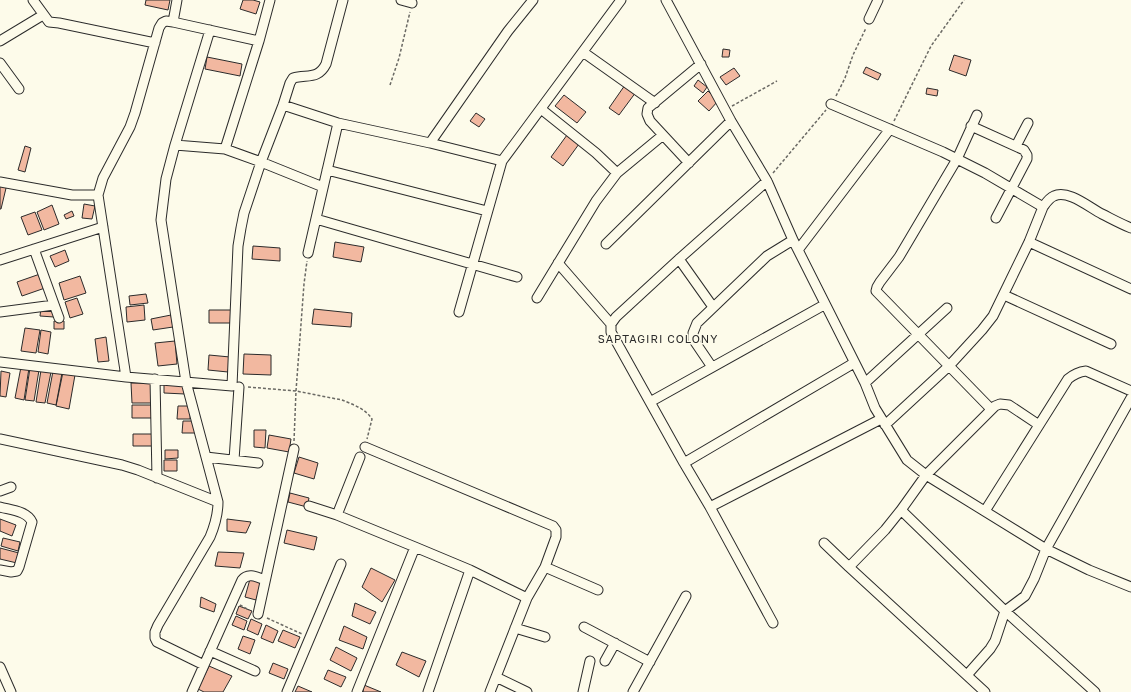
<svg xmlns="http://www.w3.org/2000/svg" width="1131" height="692" viewBox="0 0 1131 692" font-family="'Golos Text',sans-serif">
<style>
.building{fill:#f2b8a0;stroke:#2b2b2b}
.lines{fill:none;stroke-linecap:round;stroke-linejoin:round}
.street-casing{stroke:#2b2b2b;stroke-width:11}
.path{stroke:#6a6964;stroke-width:1.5;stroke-dasharray:3 2;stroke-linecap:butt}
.street{stroke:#fdfbea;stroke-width:9}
.labels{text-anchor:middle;stroke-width:3;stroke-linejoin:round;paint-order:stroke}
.neighbourhood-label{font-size:11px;letter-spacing:1px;fill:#2b2b2b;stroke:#fdfbea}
</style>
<rect width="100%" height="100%" fill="#fdfbea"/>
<path class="building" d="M146 0H170L168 10 145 5Z
M243 0H253L260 2 256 14 240 9Z
M723 49 730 50 729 57H722Z
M954 55 971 60 966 76 949 70Z
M207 57 242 64 240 76 205 69Z
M866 67 881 74 878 80 863 73Z
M734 68 740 76 726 85 720 77Z
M698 80 707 87 703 93 694 86Z
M625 85 636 92 619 115 609 108Z
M927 88 938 90 937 96 926 94Z
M708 91 718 101 709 111 698 101Z
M564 95 586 112 577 123 555 106Z
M476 113 485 119 479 127 470 121Z
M567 135 579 144 563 166 551 157Z
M25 146 31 148 25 172 18 170Z
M0 183 7 184 1 209H0Z
M84 204 95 206 92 219 82 218Z
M52 205 59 224 44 230 37 212Z
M72 211 74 216 66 219 64 215Z
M35 212 42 230 28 235 21 217Z
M335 242 364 247 361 262 333 257Z
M253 246 280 248V261L252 259Z
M65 250 69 261 55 267 50 256Z
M40 274 45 288 22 296 17 282Z
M80 276 86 293 64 300 59 283Z
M146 294 148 303 130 305 129 296Z
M77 298 83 314 70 318 65 302Z
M144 305 145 320 127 322 126 307Z
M41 308 55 310 54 317 40 316Z
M314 309 352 313 351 327 312 324Z
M209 310H232V323H209Z
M171 315 173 327 153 330 151 319Z
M54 321H64V329H54Z
M25 328 40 330 36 353 21 351Z
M41 330 51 332 48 354 38 352Z
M106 337 109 361 98 362 95 339Z
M175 341 177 364 158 366 155 343Z
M244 354 271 355V375L243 374Z
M209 355 230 357 228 372 208 370Z
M21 367 29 368 24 400 15 398Z
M30 368 39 370 34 401 25 400Z
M41 370 51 372 45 403 36 402Z
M1 371 10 373 6 397 0 396Z
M53 371 62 373 56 405 47 403Z
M63 372 75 375 69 409 56 406Z
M164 381 186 382 185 394 164 393Z
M131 383H154L155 403H132Z
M132 405H154V418H132Z
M178 406H191L190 419H177Z
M183 421H195V433H182Z
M254 430H266L265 448 254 447Z
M133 434H155V446H133Z
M269 435 291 439 289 452 267 448Z
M165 450H178V458L165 459Z
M299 457 318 463 314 479 294 473Z
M164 460H177V471H164Z
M290 493 309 498 307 507 288 502Z
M0 519 16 525 12 536 0 531Z
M227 519 251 522 246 533 227 531Z
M287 530 317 537 314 550 284 543Z
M3 538 20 542 18 551 1 546Z
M0 548 19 553 17 563 0 559Z
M218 552 244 553 240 568 215 566Z
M371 568 395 580 382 602 362 587Z
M250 579 261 583 256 600 245 597Z
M201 597 216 604 214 612 200 607Z
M355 603 376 612 370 624 352 616Z
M239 606 252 611 248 619 236 614Z
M236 616 247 621 244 630 232 625Z
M251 619 262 624 258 635 247 630Z
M266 625 278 631 273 643 261 638Z
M344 626 367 637 363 649 339 640Z
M283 630 300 637 295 648 278 641Z
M243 636 255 640 250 654 238 649Z
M336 647 357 658 351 671 330 660Z
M402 652 426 661 419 677 396 665Z
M273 663 288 669 284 679 269 673Z
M209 666 232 676 223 692H204L198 689Z
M328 670 346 677 341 687 324 679Z
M364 685 381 692H363Z
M298 686 312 692H295Z"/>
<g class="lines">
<defs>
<path id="street" d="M33 0 49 22 59 23 155 43
M177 0 173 22 259 41
M401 0 412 3
M666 0 731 121 767 181 793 240 865 383 875 408 907 460 926 475 1046 549 1089 570 1131 587
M869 19 878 0
M0 41 43 15
M583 52 655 103
M0 63 19 89
M831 104 943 152 985 173 1043 207C1046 203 1049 198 1054 196 1068 189 1090 208 1102 214 1112 219 1121 224 1131 228
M283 105 338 123 430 143 502 161
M977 115 957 159 899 257 880 282 877 287 876 291 991 409
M971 126 1024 150 1027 155V159L996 218
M430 143 508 31 533 0
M175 145 225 149 261 162 323 187
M1016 146 1028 123
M225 149 259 41 270 0
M689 163 650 121 647 114 648 108 701 64
M327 170 487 211
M617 173 663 135
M767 181 679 259 616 317 611 324V332L684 463 710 507 773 623
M0 182 72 195H98
M316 219 517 277
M1029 242 1131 289
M606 244 731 121
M34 249 59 318
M798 250 890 129
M308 253 338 123
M679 259 713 307
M0 260 103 227
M558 263 611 324
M1004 295 1111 344
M537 298 596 201 617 173 596 153 541 109
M0 312 54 305
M459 312 502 161 621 0
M0 362 126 377 232 386 238 246 241 228 244 213 261 162 283 105 290 83 293 78C307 74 318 80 326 64L343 0
M712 367 693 339V333L697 323 767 256 793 240
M126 377 98 195 103 178 130 127 135 113 159 28 162 23 166 21 173 22
M155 379 157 478
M865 383 947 308
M650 402 824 305
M885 425 949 366 982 330 993 316 1029 242 1043 207
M1039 425 1009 405 1000 404 995 406 926 475 901 510 1005 611 1095 692
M0 439 122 465 138 470 218 502
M365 447 553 526 556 530V537L545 567 527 598 490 692
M206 457 258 463
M234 460 239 387
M684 463 854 363
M0 491 11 487
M309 506 337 515
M0 507C11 510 27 511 32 522L19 567 17 571 11 572 0 570
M710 507 881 419
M901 510 885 530 849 567 985 692
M985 511 1068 379C1074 374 1078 372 1086 371L1131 391
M824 543 849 567
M415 547 470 570 527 598
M545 567 598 590
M258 614 294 449
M584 627 650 662
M515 628 545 637
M210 651 255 671
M605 661 615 643
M204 665 157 642 155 638V632L158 625 210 537C215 525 218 515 218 502L186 382 161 220 166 179 175 145 210 30
M0 667 11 692
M967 675 990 649 995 641 1005 611 1025 596 1034 579 1046 549 1131 398
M496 677 527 692
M192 692 242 580C248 572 257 577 265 580
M287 692 341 564
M357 692 415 547 337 515 360 457
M428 692 470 570
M583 692 590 661
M633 692 686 596"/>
</defs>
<use href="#street" class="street-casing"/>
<path class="path" d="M390 85 399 58 410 12
M836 96 845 78 853 55 866 28
M732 106 777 81
M894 121 931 46 964 0
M773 173 826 110
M248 387 296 391 342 400C352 404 366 409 372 419L367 439
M294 441 296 391 304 284 307 261
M240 605 249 610
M267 618 302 634"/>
<use href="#street" class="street"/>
</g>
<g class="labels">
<g class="neighbourhood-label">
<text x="658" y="343">SAPTAGIRI COLONY</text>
</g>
</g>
</svg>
